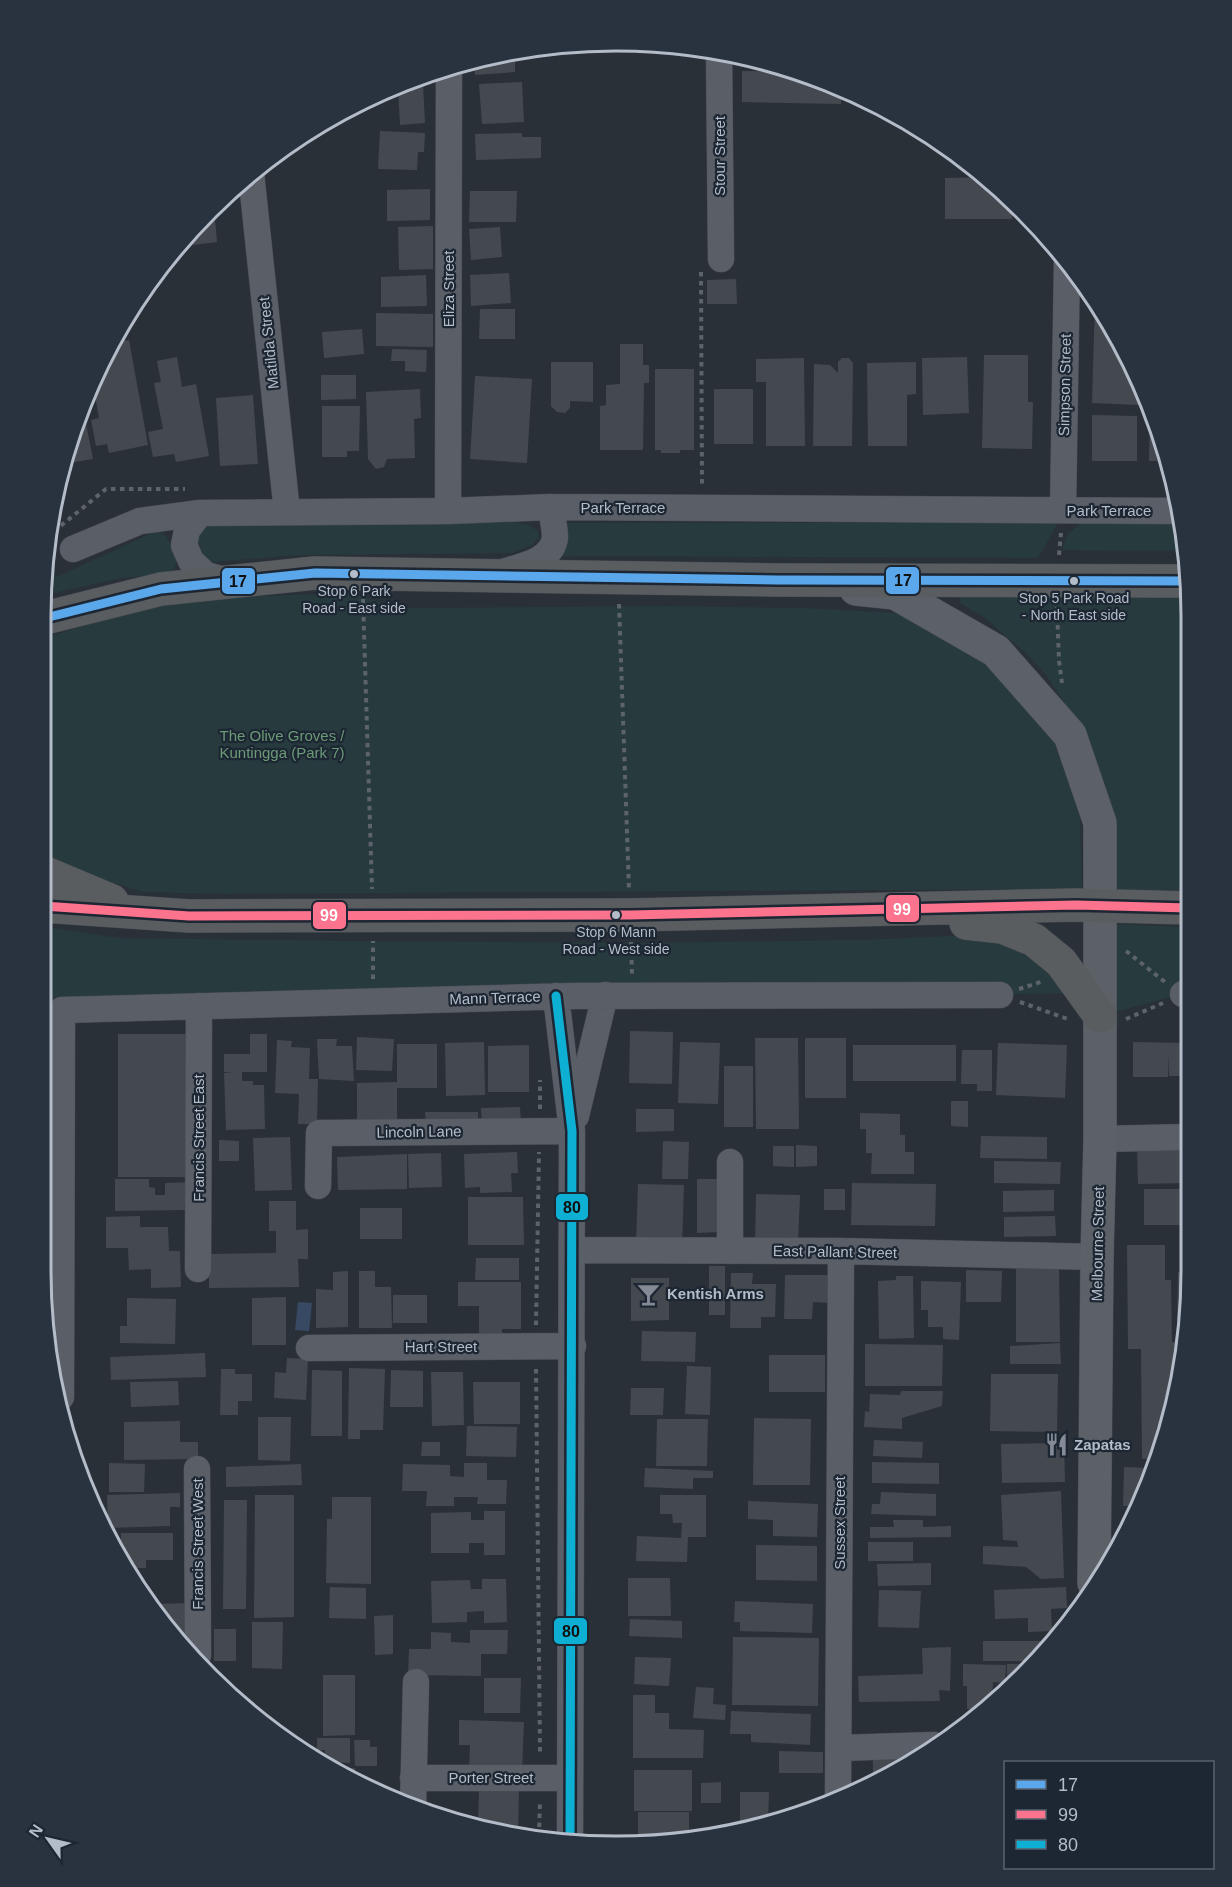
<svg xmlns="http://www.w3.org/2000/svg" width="1232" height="1887" viewBox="0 0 1232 1887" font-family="Helvetica,sans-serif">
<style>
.green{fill:#273a3e}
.water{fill:#384963}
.building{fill:#444950}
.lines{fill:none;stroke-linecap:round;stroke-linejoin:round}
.minor-casing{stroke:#484c53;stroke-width:27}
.major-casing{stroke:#484c55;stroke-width:34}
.highway-casing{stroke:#474c53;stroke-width:34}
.path{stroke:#5d636a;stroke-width:4;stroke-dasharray:4.5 4.5;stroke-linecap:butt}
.minor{stroke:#5a5e66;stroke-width:26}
.major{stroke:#5c6168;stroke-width:33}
.highway{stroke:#5a5d60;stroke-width:33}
.bus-1-casing{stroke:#1d2633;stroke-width:14}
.bus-2-casing{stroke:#1d2633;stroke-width:14}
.bus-3-casing{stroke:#1d2633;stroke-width:14}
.bus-1{stroke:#5aa8eb;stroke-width:9}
.bus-2{stroke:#fc738d;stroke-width:9}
.bus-3{stroke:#0dafd3;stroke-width:9}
.bus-dot{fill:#b4bcc9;stroke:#1d2633;stroke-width:2}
.labels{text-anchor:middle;stroke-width:4.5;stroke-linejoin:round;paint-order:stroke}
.bus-label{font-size:14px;fill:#b4bcc9;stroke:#1d2633}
.street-label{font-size:15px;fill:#b4bcc9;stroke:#1d2633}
.park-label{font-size:15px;fill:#6b9a76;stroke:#1d2633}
.poi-label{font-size:15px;font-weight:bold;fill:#b4bcc9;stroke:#1d2633;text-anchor:start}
.rim{fill:none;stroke:#b4bcc9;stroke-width:3}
.line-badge{stroke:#1d2633;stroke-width:2}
.badge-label{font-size:16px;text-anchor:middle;font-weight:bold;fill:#fff}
.pale-badge-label{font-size:16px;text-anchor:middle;font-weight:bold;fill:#111}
</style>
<rect width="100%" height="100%" fill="#2a3038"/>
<path class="green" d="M209 521 516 522 530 526 538 531 539 538 532 545 513 553 300 555 212 562 192 551 194 530Z
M561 523H1058L1038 558 549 556Z
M1081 523H1181L1186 551 1062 550 1068 534Z
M156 531C169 533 172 548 177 559L174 570 167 574 121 578 45 595V558L57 577Z
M1190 592 1189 891 1165 890 1107 892 1080 731 1064 702 1046 675 1028 655 985 618 960 603 961 597Z
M354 593 398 608 666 606 804 608 895 613 948 636 988 662 1053 740 1069 779 1080 819 1082 889 224 894 143 892 92 876 43 857 45 638 159 602 234 597Z
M1106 924 1189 927 1188 990 1183 994 1107 1014Z
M43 926 117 938 355 941 639 943 861 940 996 934 1083 993 62 1010 42 1007Z"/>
<path class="water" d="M298 1302 312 1303 309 1331 295 1330Z"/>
<path class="building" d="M515 52V72L475 75 474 59Z
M742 71 803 72 841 89V104L742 102Z
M522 82 524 122 482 124 479 84Z
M423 84 425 123 400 125 398 86Z
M380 131 425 133 424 152H418L417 170 378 169Z
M522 133V137H541V158L476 160 475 134Z
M953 153 969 165 952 164Z
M987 177 996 184 1012 201V219H945V178Z
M430 189V220L387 221V190Z
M470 191H517L516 222H469Z
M214 208 217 242 177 247 184 236Z
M433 226V269L399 270 398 227Z
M500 227 502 257 471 260 469 229Z
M509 273 511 303 471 306 470 275Z
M426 275 427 306 381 307V277Z
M736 279 737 304H707V280Z
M1095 302 1132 362 1139 379 1138 405 1092 403Z
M480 309H515V339H479Z
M376 313 433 314V347L376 346Z
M362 329 364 354 324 358 322 332Z
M129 340 148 445 109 453 107 444 96 446 91 420 99 418 93 384 100 362 112 343Z
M620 344H643V365H649V383H644L643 450H600V406L606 405V385L620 384Z
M392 349 427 350 426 372 405 371V361H391Z
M984 355H1028V402H1033L1032 449 982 448Z
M177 357 182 387 196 384 209 456 176 462 174 454 153 457 148 432 163 429 154 383 161 382 157 361Z
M967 357 969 413 923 415 922 358Z
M804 358 805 446H766V382H756V359Z
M842 358H849L853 363 852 446H813L814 364 830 365 838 373V362Z
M551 362H593V402L570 401V408L565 413 557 412 551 406Z
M916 362V394L907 395V446H868L867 363Z
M655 369H694V450H680V453H661V450H655Z
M321 375H356V399L321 400Z
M475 376 532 379 527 463 470 459Z
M420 389 421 418 414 419 415 458 387 459 384 467 376 469 368 459 366 392Z
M714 389H753V444H714Z
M253 395 258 464 220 466 216 398Z
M322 406H360L359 451H347V457H322Z
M1150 409 1168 455 1170 461H1149Z
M84 413 93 459 69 463Z
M1092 415 1137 416V461H1092Z
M630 1031 673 1032 672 1084 629 1083Z
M118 1034H192V1177H118Z
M250 1034H267V1072H242V1081H253V1085H264L265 1129 226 1130 224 1073 233 1072H224V1054H250Z
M357 1037 394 1039 392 1071 356 1070Z
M755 1038H798L799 1129H756Z
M805 1038H846V1098H805Z
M317 1039H337L336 1046H352L354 1081 319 1079Z
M277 1040 292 1041 291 1047 310 1048 309 1079H318L317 1124H298L299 1094 275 1093Z
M484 1042 485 1095 446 1096 445 1043Z
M680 1042 720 1043 718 1104 678 1103Z
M1133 1042 1188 1043V1076H1169V1055L1168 1077H1133Z
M998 1043 1067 1045 1065 1098 996 1095Z
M397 1044H437V1088H397V1125L357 1126V1083L397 1082Z
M529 1045V1092H488V1046Z
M853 1045H956V1081H853Z
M962 1050H992V1091H977V1084H961Z
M724 1066H753V1127H724Z
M951 1101H968V1127L951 1126Z
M520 1107 521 1123 482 1124 481 1108Z
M636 1109H674V1131L636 1132Z
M425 1112H478V1127H426Z
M860 1113 900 1114V1135H905V1152H914V1174H871L872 1153H866V1129H860Z
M981 1136 1047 1137V1159L980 1158Z
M290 1137 292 1190 255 1191 253 1138Z
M219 1140 239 1141V1161H219Z
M663 1141 689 1142 688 1179H662Z
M1188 1144 1187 1183 1138 1184 1137 1146Z
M796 1145 817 1146V1166L796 1167Z
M773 1146H794V1167L773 1166Z
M517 1152 518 1173H511L512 1192 480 1193V1187L465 1188 464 1154Z
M441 1153 442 1187 409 1188 408 1154Z
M407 1154V1189L338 1190 337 1157Z
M994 1161 1061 1162 1060 1184 994 1183Z
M115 1179H149V1187L155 1188V1195H165V1183L193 1182 186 1210 115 1211Z
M697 1179H717L718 1232 697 1233Z
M852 1183 936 1184 935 1226 851 1225Z
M638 1184 684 1185 682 1246 636 1244Z
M824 1189H845V1210H824Z
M1144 1189H1187V1225H1144Z
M1054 1190V1211L1003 1212V1191Z
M756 1194 800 1195 798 1243 755 1242Z
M468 1197H523L524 1245H468Z
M269 1201H296V1230L308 1229V1259H298L299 1287 209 1288V1254L276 1253V1231H269Z
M360 1208H402V1239H360Z
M140 1216V1227H168L169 1251H180L181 1287 151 1288V1269L129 1270 128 1248H106V1217Z
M1055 1216 1056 1236 1004 1237V1217Z
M1127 1245H1165V1280H1171L1172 1342H1187L1152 1459H1142L1141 1349H1128Z
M476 1258H519V1280H475Z
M709 1266H725V1315H709Z
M1059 1267 1060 1342H1016V1268Z
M966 1270 1002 1271 1001 1302H966Z
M348 1271V1327L316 1328V1289L333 1290V1272Z
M359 1271H375V1287H391L392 1328H359Z
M1178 1272H1187V1320H1177Z
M731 1273H753L752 1284H776L775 1317H761V1328H730Z
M785 1275H831L830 1303 813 1302 812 1319H784Z
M896 1276H913L914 1338 879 1339 878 1281 896 1280Z
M631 1278H669V1320L631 1321Z
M921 1281 961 1282 959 1340 943 1339V1327H928V1310H921Z
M458 1282H521V1329H502V1341H479V1306H458Z
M393 1295H427V1323H393Z
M286 1297V1345H252V1298Z
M127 1298 176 1299 175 1344 120 1343V1326H127Z
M642 1331 696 1332 695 1362 641 1361Z
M1060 1343 1061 1364H1010V1346Z
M865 1344 943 1345 942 1386H865Z
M205 1353 206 1377 111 1380 110 1357Z
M769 1355H825V1392H769Z
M287 1358 308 1359 306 1400 274 1398 275 1372 286 1373Z
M687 1366 711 1367 710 1415 685 1414Z
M349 1368 385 1369 383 1430H360V1439H348Z
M221 1369H235V1374H252V1401H238V1415H220Z
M312 1370 342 1371V1436H311Z
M391 1370 423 1371V1407H390Z
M431 1372H463L464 1425 432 1426Z
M991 1374H1058L1057 1432 990 1431Z
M178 1381 179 1405 131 1407 130 1382Z
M473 1382H520V1424H474Z
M631 1388H664L663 1415H630Z
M901 1391H943L942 1406 902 1418V1429L864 1427 865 1411 869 1412 870 1394 900 1395Z
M258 1417H291L290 1461 258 1460Z
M754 1418 811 1419 810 1485H753Z
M657 1419H708L707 1466H656Z
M180 1421V1442H198V1459L124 1460V1422Z
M467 1426 517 1427 516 1457 466 1456Z
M874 1440 923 1442 922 1458 873 1456Z
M422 1442H440V1456H421Z
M1064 1443 1065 1482 1002 1483 1001 1444Z
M872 1462 939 1463V1484L872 1483Z
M109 1463 145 1464 144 1492H109Z
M464 1463H487V1480H507L506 1504H477L478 1497H454V1506H426L427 1491H402L403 1464 450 1465V1476L464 1477Z
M301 1464 302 1485 226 1487V1467Z
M1124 1467 1150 1468 1135 1515V1506H1123Z
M645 1468 713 1471V1478H693V1489L644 1487Z
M1061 1491 1064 1578 1041 1579 1026 1567 983 1564V1546L1018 1547 1017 1541 1003 1540 1001 1495Z
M881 1492 936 1494V1516L871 1514 872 1504H880Z
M180 1493V1507H170V1526L108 1528 107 1495Z
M255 1495H294V1617L254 1618Z
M660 1495H706V1537H688L687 1562 636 1561 637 1536 681 1538 682 1523H673L672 1514H660Z
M332 1497H371V1584L326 1583 327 1519H332Z
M224 1500H247L246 1609H223Z
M748 1501 818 1504 817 1537 773 1536V1520L748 1519Z
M484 1511H505V1555H484V1543H469V1553H431V1513L471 1512V1520H484Z
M893 1520H923V1527L951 1526V1537L870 1538V1527H894Z
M121 1533H173V1560H146V1568H126L114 1542H121Z
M868 1542H913V1561H868Z
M756 1545 817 1546V1581L756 1580Z
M931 1563V1585L878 1586 877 1564Z
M628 1578H670L671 1616H628Z
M482 1579H506L507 1622 484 1623V1611L467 1612V1622L432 1623 431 1581 470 1580 471 1589H482Z
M330 1587 366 1588V1619L329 1618Z
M1066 1587 1067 1608 1051 1609 1052 1631 1028 1632V1618L995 1619 994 1590Z
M879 1590 921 1591 919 1628 878 1627Z
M735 1601 813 1604 812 1633 740 1631V1622H734Z
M190 1603 192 1649 154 1608 153 1604Z
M393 1615V1654L375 1655 374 1616Z
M630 1619 682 1621V1638L629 1636Z
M252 1622H283L282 1669 252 1668Z
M214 1629H236V1661H214Z
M470 1630H508L507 1654H481V1676L408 1675 409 1649H431V1632L451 1633V1642L470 1643Z
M733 1637 819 1638 818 1706 732 1705Z
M983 1641H1055L1048 1651 1036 1661H983Z
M951 1647 950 1691 939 1690 940 1701 859 1702 858 1676 923 1674 922 1648Z
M635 1657 671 1658 669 1686 634 1684Z
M963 1664 1006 1665 1005 1683 993 1682 992 1697 977 1709H967V1686H963Z
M1007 1664H1032L1010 1683H1007Z
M323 1675H355V1735L323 1736Z
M484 1678H521L520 1713H484Z
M696 1687 714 1688 713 1704 726 1705 725 1720 693 1718Z
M633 1695H655V1713H669V1729L704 1730 703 1758H633Z
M731 1711 811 1714 810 1745 751 1742V1734H730Z
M459 1720 524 1722 522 1774 469 1773 470 1745H459Z
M317 1738H350V1763L325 1762V1750L317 1751Z
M354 1740H370V1747H377V1766H355Z
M779 1751 823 1752V1773H779Z
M898 1757V1771L873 1781V1758Z
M355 1768V1779L337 1769Z
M634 1770H692V1811H634Z
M721 1782V1803H701V1783Z
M479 1791H519L518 1831 478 1822Z
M740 1792H769L768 1820 740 1831Z
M384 1794H403V1805L396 1803 384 1796Z
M638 1812H689V1838L638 1841Z"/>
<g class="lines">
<defs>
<path id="minor" d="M719 52 721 259
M251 173 287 512
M1063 510 1067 260
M448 511 449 67
M200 513 187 530 184 545 191 561 206 575 229 581
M73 549 140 521 200 513 448 511 551 507 1179 511
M506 571C523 566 553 560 555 537 555 528 552 517 551 507
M1183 994H1188
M556 996 572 1131 570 1843
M576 1116 605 995
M1100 1139 1188 1137
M318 1186 319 1133 572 1131
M573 1250 841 1251 1097 1257
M730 1251V1162
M198 1269 199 1006
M309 1348 573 1346
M61 1397 62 1010 572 996 1000 995
M197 1469 198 1655
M839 1748 934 1745
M413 1778H570
M838 1794 841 1251
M413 1807 416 1682"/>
<path id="major" d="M856 589 895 593 996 651 1070 735 1100 823V1139L1097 1257 1094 1583"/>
<path id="highway" d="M45 618 161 589 315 573 777 580 1190 581
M43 872 112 901
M43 906 189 916 630 915 1076 905 1189 908
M966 923 1002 927 1034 940 1061 962 1100 1016"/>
</defs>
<use href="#minor" class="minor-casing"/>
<use href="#major" class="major-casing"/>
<use href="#highway" class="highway-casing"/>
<path class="path" d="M701 272 702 486
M47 537 106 489H185
M1059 555 1061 533
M363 599 372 889
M619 604 629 890
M1057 607 1059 661 1062 683
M631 942 632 974
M1126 951 1165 982
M373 979V941
M1019 989 1044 981
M1020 1002 1068 1019
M1126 1019 1163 1003
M540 1109V1080
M536 1325 539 1152
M536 1369 540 1754
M539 1836 540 1801"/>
<use href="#minor" class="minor"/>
<use href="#major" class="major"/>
<use href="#highway" class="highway"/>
<defs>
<path id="bus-1" d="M45 618 161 589 315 573 777 580 1190 581"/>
<path id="bus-2" d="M43 906 189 916 630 915 1076 905 1189 908"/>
<path id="bus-3" d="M556 996 572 1131 570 1843"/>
</defs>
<use href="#bus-1" class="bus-1-casing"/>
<use href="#bus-2" class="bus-2-casing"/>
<use href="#bus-3" class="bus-3-casing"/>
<use href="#bus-1" class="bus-1"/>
<use href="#bus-2" class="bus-2"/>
<use href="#bus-3" class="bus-3"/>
</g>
<defs>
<symbol id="bar-bare" viewBox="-9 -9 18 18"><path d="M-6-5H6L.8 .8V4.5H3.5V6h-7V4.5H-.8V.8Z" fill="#848b96" stroke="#1d2633" stroke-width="2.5" paint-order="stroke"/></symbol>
<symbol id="restaurant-bare" viewBox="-9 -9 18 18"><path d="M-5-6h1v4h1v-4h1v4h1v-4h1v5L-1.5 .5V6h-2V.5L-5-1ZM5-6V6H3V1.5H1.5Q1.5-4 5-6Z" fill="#848b96" stroke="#1d2633" stroke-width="2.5" paint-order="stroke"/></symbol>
</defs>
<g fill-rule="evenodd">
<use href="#bar-bare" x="632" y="1278" width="33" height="33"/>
<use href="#restaurant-bare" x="1040" y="1428" width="33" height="33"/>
</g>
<g class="bus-dot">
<circle cx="354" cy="574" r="5"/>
<circle cx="1074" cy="581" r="5"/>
<circle cx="616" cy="915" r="5"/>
</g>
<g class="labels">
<g class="bus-label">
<text x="354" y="596">Stop 6 Park<tspan x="354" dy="17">Road - East side</tspan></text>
<text x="1074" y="603">Stop 5 Park Road<tspan x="1074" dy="17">- North East side</tspan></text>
<text x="616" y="937">Stop 6 Mann<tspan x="616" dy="17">Road - West side</tspan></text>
</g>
<g class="street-label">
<text transform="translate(720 156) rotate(-90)" y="5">Stour Street</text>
<text transform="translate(449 289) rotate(-90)" y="5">Eliza Street</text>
<text transform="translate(269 343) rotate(-96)" y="5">Matilda Street</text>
<text transform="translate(1065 385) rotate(-89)" y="5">Simpson Street</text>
<text x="623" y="513">Park Terrace</text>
<text x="1109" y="516">Park Terrace</text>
<text transform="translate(495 998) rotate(-2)" y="5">Mann Terrace</text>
<text transform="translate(419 1132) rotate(-1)" y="5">Lincoln Lane</text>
<text transform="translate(199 1138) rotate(-90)" y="5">Francis Street East</text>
<text transform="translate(1098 1244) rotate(-89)" y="5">Melbourne Street</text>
<text transform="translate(835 1252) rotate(1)" y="5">East Pallant Street</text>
<text x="441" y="1352">Hart Street</text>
<text transform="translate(840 1523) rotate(-90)" y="5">Sussex Street</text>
<text transform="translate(198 1544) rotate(-90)" y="5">Francis Street West</text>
<text x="491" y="1783">Porter Street</text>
</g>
<g class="park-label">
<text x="282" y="741">The Olive Groves /<tspan x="282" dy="17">Kuntingga (Park 7)</tspan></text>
</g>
<g class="poi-label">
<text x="667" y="1299">Kentish Arms</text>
<text x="1074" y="1450">Zapatas</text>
</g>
</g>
<path d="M0 0H1232V1887H0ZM616 51H616A565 565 0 0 1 1181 616V1271A565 565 0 0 1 616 1836H616A565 565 0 0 1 51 1271V616A565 565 0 0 1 616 51Z" fill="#29323f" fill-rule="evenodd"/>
<path class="rim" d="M616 51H616A565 565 0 0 1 1181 616V1271A565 565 0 0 1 616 1836H616A565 565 0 0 1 51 1271V616A565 565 0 0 1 616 51Z"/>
<g class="line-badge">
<rect x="885" y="566" width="35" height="29" rx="6" fill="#5aa8eb"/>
<rect x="221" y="567" width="35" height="28" rx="6" fill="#5aa8eb"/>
<rect x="885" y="894" width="35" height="29" rx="6" fill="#fc738d"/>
<rect x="312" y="901" width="35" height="29" rx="6" fill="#fc738d"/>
<rect x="555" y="1193" width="34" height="28" rx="6" fill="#0dafd3"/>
<rect x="553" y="1617" width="35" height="28" rx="6" fill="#0dafd3"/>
</g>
<g class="badge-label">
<text x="902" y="915">99</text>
<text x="329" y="921">99</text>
</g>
<g class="pale-badge-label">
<text x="903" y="586">17</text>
<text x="238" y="587">17</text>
<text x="572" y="1213">80</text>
<text x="571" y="1637">80</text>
</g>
<rect x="1004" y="1761" width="210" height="108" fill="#1d2633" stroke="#59626f" stroke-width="1.5"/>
<rect x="1016" y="1780" width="30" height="9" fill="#5aa8eb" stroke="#59626f" stroke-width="1.5"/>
<text x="1058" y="1791" font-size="18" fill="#b4bcc9">17</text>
<rect x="1016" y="1810" width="30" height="9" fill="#fc738d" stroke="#59626f" stroke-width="1.5"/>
<text x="1058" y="1821" font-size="18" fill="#b4bcc9">99</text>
<rect x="1016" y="1840" width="30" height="9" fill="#0dafd3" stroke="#59626f" stroke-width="1.5"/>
<text x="1058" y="1851" font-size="18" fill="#b4bcc9">80</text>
<g transform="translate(48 1839) rotate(304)" stroke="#1d2633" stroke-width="4.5" paint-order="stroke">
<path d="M0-4.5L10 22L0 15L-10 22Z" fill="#b4bcc9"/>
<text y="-9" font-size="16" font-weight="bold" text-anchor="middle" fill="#b4bcc9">N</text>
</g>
</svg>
